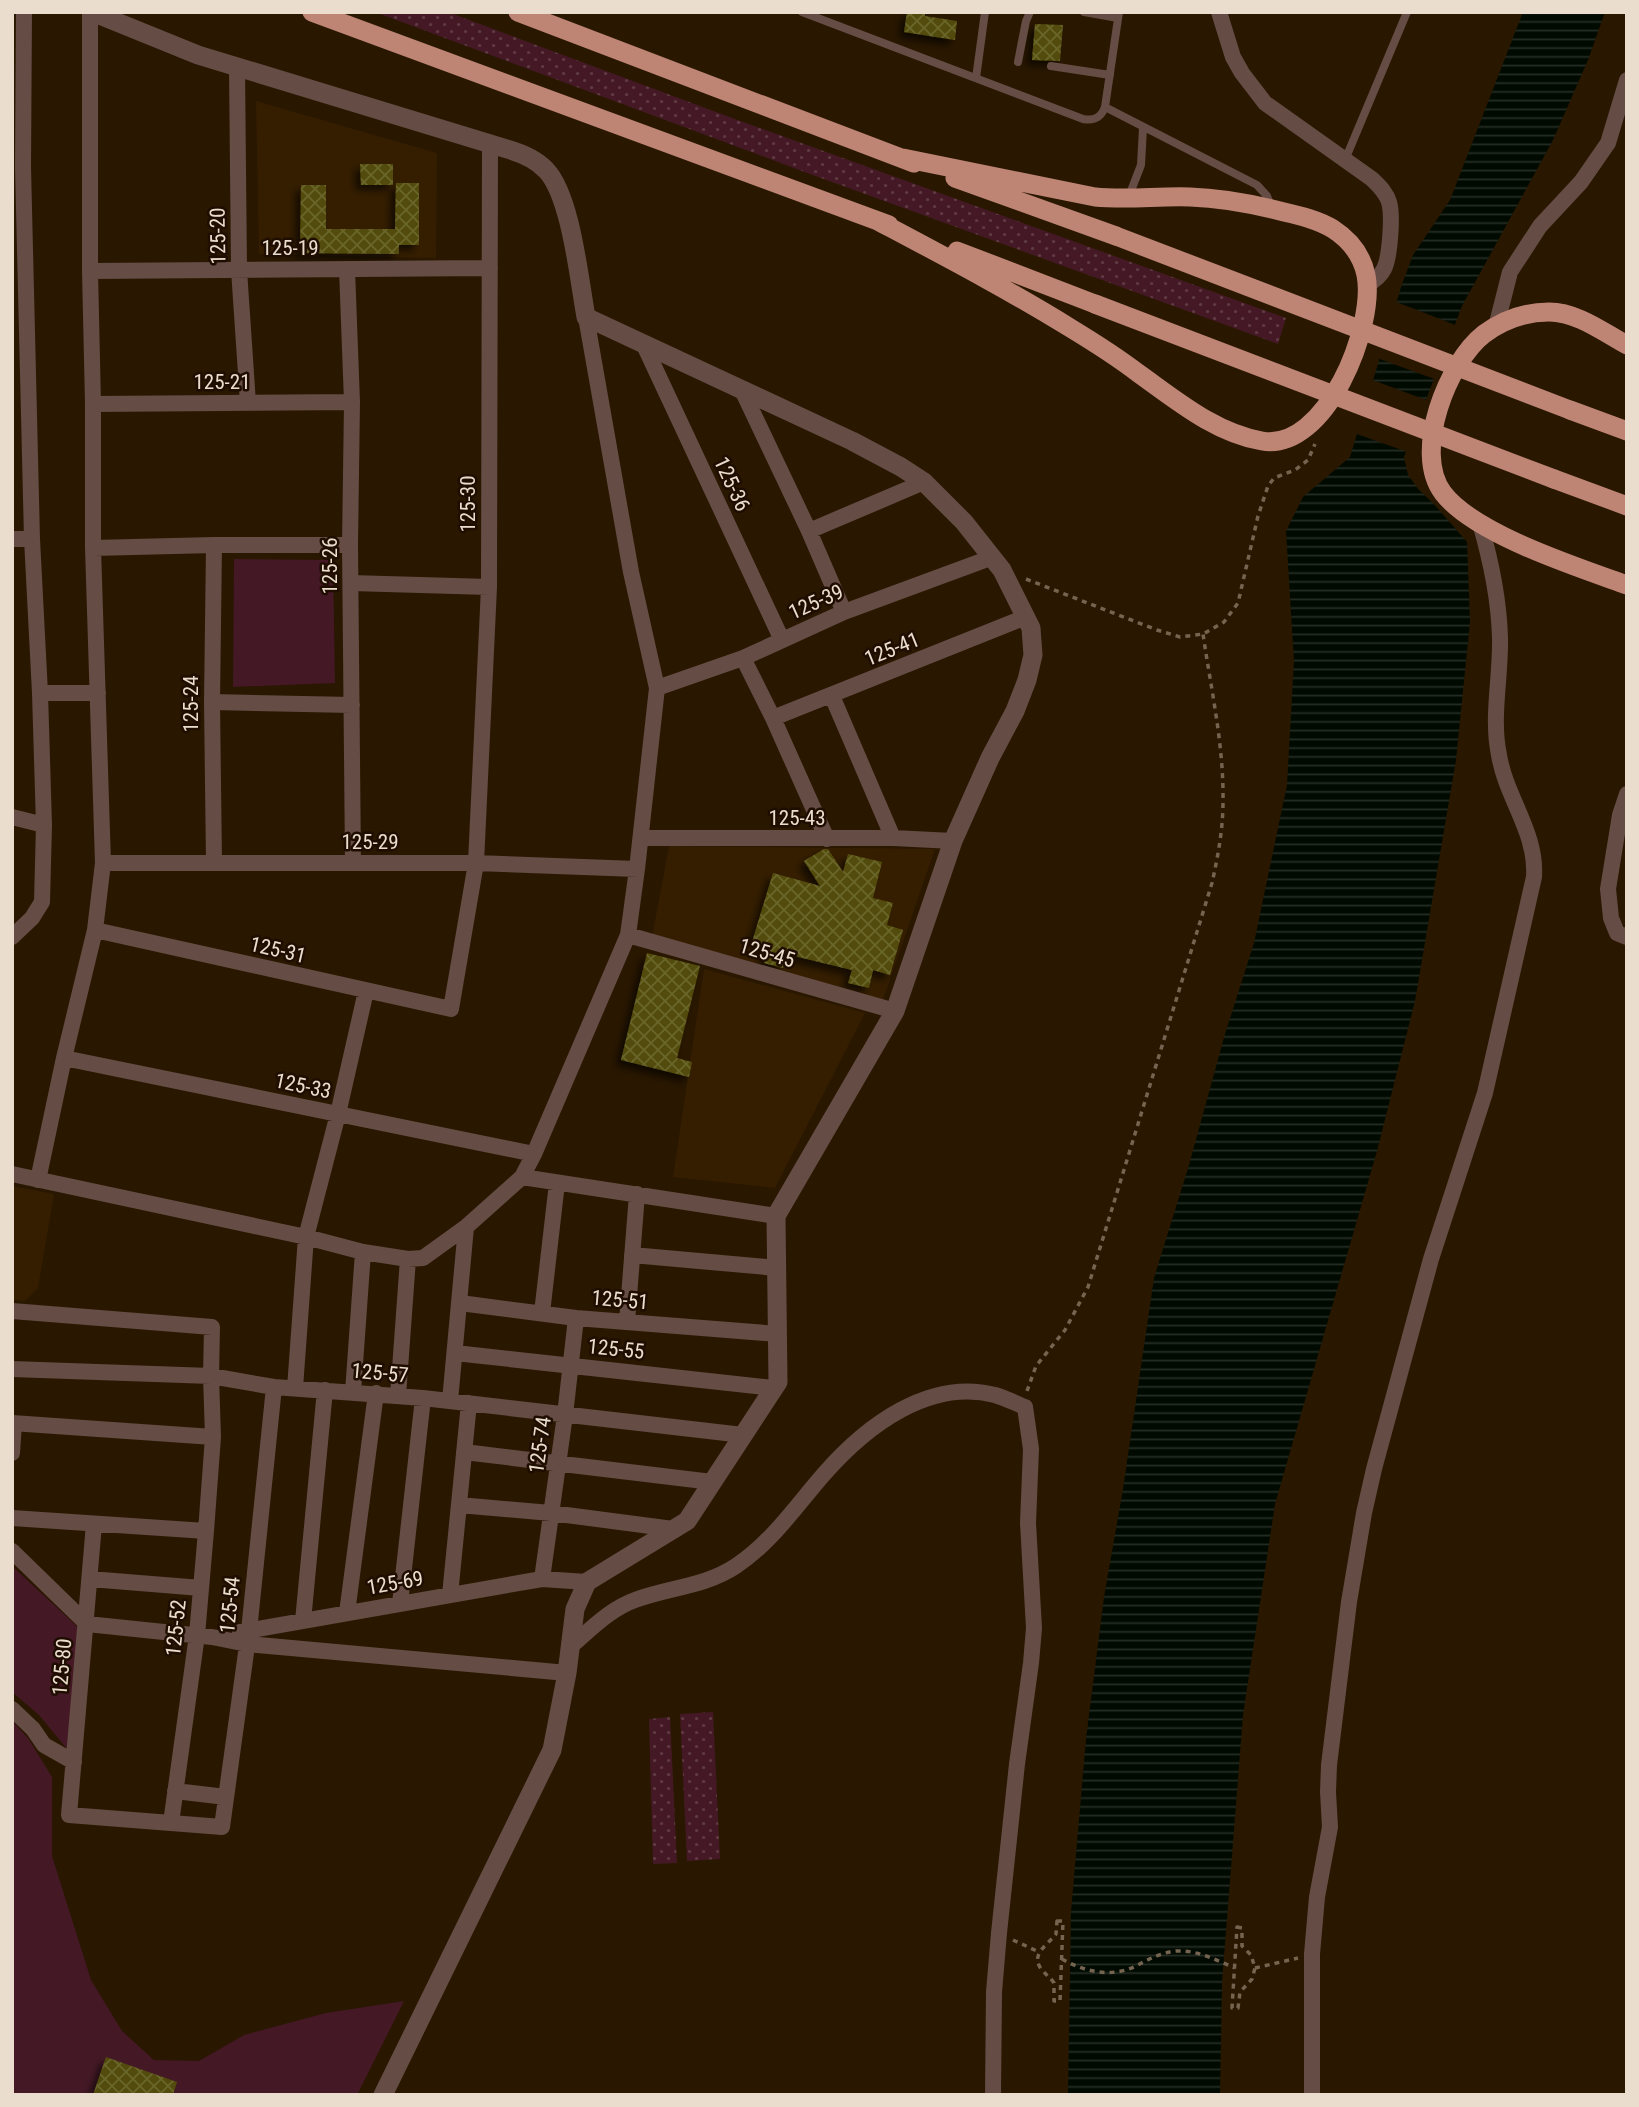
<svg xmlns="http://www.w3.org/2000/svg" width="1639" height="2107" viewBox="0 0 1639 2107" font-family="'Roboto Condensed',sans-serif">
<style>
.built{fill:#351e00}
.green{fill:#441925}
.garden{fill:url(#garden-dots)}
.water{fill:url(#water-rules)}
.pier{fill:#291700}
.building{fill:url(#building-cross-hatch);filter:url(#shadow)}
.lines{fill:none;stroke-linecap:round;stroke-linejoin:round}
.path{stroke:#746450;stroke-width:3.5;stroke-dasharray:5 5;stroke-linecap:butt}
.service{stroke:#654c44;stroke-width:8}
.minor{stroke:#654c44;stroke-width:16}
.tertiary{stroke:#654c44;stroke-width:19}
.trunk{stroke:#be8574;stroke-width:19}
.trunk-bridge{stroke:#be8574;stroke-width:19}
.labels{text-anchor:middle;stroke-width:5;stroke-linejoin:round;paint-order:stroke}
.street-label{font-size:21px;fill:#eaddce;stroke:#1f0d00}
</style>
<defs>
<pattern id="garden-dots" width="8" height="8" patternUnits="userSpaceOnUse" patternTransform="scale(1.75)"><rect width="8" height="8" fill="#441925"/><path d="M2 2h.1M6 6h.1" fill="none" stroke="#5f3a43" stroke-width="1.8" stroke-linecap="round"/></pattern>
<pattern id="water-rules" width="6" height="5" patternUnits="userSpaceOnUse" patternTransform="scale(1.75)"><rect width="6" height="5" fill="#000a00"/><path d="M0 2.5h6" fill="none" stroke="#252d24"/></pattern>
<pattern id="building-cross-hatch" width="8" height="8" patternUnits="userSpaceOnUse" patternTransform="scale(1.75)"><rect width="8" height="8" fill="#524c0a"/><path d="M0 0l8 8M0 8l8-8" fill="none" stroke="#6b652c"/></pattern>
<filter id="shadow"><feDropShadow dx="-5.5" dy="5.5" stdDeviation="3.5" flood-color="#0009"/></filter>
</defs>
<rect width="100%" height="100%" fill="#291700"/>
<path class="built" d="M256 101 437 153 436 258 259 254Z
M669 846 935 849 883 1000 652 937Z
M704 969 865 1013 775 1188 673 1177Z
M12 1186 54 1194 38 1288 25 1301 12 1300Z"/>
<path class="green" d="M234 559 333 560 335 683 233 687Z
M12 1566 80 1629 67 1749 39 1715 12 1692Z
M12 1721 28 1738 52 1777V1856L91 1980 122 2031 154 2060 199 2061 244 2035 326 2013 404 2001 357 2095H12Z"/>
<path class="garden" d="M375 12H448L724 115 1286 318 1278 344 810 174Z
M713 1712 720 1859 687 1861 680 1714Z
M670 1717 677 1863 653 1864 649 1719Z"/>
<path class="water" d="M1523 12H1605L1588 60 1553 140 1462 306 1404 457 1408 475 1419 490 1433 503 1467 542 1470 622 1456 760 1415 1001 1377 1151 1275 1504 1243 1715 1222 1982 1220 2095H1068L1071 1912 1086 1739 1104 1597 1123 1489 1154 1278 1189 1165 1225 1034 1254 943 1287 785 1294 661 1286 531 1303 497 1350 457 1402 284 1413 255 1450 200Z"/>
<path class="pier" d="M1394 301 1458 326 1437 380 1377 358Z
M1370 379 1429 401 1410 453 1354 433Z"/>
<path class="building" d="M907 12H925V16L957 21 955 40 904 32Z
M1035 24 1063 25 1060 61 1032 60Z
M360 164H393V185H361Z
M396 183H419V245H399V254L300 253 301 185H326V229H395Z
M824 849H828L843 872 848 854 882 862 873 898 893 903 887 925 903 930 890 975 873 970 869 988 848 983 852 970 786 954 783 968 764 963 768 946 752 942 773 873 820 886 804 861Z
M647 953 700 966 677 1058 692 1062 689 1077 621 1060Z
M106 2057 177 2082 173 2095H93Z"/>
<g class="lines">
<path class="path" d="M1026 579 1157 630 1180 637 1203 634 1224 622 1238 603 1258 516 1268 486 1274 478 1295 470 1308 460 1315 444
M1027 1391 1036 1366 1065 1330 1088 1287 1212 883C1218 856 1223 829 1223 802 1224 746 1211 689 1203 634
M1057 1921H1063L1060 2001H1054V1983C1051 1978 1047 1976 1043 1971 1028 1955 1048 1945 1056 1934Z
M1237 1927 1242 1928V1946L1251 1955 1255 1968 1252 1979 1240 1992 1238 2008H1232Z
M1013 1940 1039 1952
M1062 1959C1085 1972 1111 1978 1136 1966 1149 1959 1162 1952 1177 1951 1197 1950 1216 1960 1235 1968
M1255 1968 1298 1958"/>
<path class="service" d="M802 12 1083 119C1094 121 1101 118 1105 107L1119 12
M1084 12 1118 18
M1018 62 1026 21 1030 12
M1051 66 1110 75
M976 78 985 12
M1105 107 1257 185 1267 196 1271 206
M1345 160 1407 12
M1129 196 1141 165 1143 128"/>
<path class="minor" d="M1219 12 1233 57 1242 73 1265 103 1372 179C1379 186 1386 192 1389 202 1393 215 1390 257 1384 269 1380 277 1374 281 1367 285
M237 68 239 270 248 403
M347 269 352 402 350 545 353 863
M90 271 490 268
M1496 327 1510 272 1540 226 1581 182 1608 143 1627 80
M644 345 782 640
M743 392 809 531 844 612
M93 404 352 402
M809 531 924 482
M12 539H32
M93 548 214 545H350
M351 583 489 587
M743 658 773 718 827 839
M657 688 743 658 844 612 993 557
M40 693H98
M832 696 893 838
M212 702 352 705
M773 718 1026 617
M1627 794 1620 815 1608 889 1611 918 1617 933 1627 937
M12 817 44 825
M641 838H893L953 841
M103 863H476L637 869
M214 863 212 702 214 545
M95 930 451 1009 476 863 489 587 490 144
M628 935 895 1011
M12 937 32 918 42 902 44 825 40 693 32 539 23 167 24 12
M64 1058 534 1154
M12 1174 306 1237 363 1252 408 1259 423 1258 466 1227 522 1177 534 1154 628 935 637 869 657 688 631 572 586 317
M522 1177 776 1216
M38 1180 64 1058 95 930 103 863 93 548V404L90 271V12
M632 1255 777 1268
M460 1303 576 1318 778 1334
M12 1311 212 1327 211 1376 213 1437 206 1531 197 1635 171 1823
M542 1313 557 1183
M627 1322 637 1194
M455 1353 773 1388
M12 1369 211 1376 274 1387 423 1398 743 1435
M295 1388 306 1237 338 1114 366 991
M353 1392 363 1252
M398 1396 408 1259
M450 1401 466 1227
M12 1423 213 1437
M464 1452 712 1482
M12 1453 14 1423
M459 1505 551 1513 673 1529
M12 1518 206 1531
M94 1524 69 1815 222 1827 249 1631 274 1387
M12 1551 87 1624 212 1637 247 1644 567 1673
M90 1579 201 1588
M542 1579 565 1415 576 1318
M450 1595 469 1403
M400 1604 423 1398
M347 1613 376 1393
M303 1621 325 1390
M240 1632 542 1579 587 1582
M571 1646C591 1629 610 1609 635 1600 670 1587 704 1587 736 1566 772 1542 796 1506 824 1474 866 1426 929 1378 995 1395 1005 1398 1015 1403 1025 1407L1031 1449 1028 1523 1034 1628 1031 1663 1017 1764 999 1933 994 1992 993 2095
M12 1709 33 1729 44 1745 74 1762
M175 1791 226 1797
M1312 2095V1954L1317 1897 1330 1827 1328 1792 1329 1765 1349 1602 1364 1513 1374 1469 1431 1259 1485 1093 1534 877C1537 832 1506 798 1499 755 1491 717 1501 677 1500 638 1499 598 1491 561 1480 523"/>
<path class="tertiary" d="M92 12 198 55 507 149C521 153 536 159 546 170 571 196 579 279 586 317L852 441 901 467 924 482 964 522 1002 570 1031 628 1033 655 1027 680 1015 711 990 758 953 841 895 1011 776 1216 778 1382 687 1521 587 1582 575 1609 567 1673 552 1750 383 2095"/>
<path class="trunk" d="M312 12 889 225
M518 12 914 163
M955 178 1116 236
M878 221C944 256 1009 290 1072 329 1095 343 1117 357 1138 373 1176 400 1215 433 1262 441 1326 452 1376 326 1366 275 1362 256 1350 240 1333 229 1318 220 1301 216 1284 212 1253 204 1222 198 1190 197 1158 196 1127 200 1095 197L903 158
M957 251 1095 304
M1627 345C1603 332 1577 312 1549 312 1526 312 1503 320 1484 334 1448 362 1412 452 1443 493 1474 534 1577 567 1627 585
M1570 410 1627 431
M1554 479 1627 506"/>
<path class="trunk-bridge" d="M1116 236 1570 410
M1095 304 1554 479"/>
</g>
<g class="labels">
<g class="street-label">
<text transform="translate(218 236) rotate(-91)" y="7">125-20</text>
<text x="290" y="255">125-19</text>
<text x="222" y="389">125-21</text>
<text transform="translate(732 484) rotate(65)" y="7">125-36</text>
<text transform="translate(468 504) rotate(-90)" y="7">125-30</text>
<text transform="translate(330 566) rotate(-90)" y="7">125-26</text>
<text transform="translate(816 602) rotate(-24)" y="7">125-39</text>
<text transform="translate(892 649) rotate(-22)" y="7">125-41</text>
<text transform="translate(191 704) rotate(-90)" y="7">125-24</text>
<text x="797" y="825">125-43</text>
<text x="370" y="849">125-29</text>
<text transform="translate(278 950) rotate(13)" y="7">125-31</text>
<text transform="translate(767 953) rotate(16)" y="7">125-45</text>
<text transform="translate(303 1086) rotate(12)" y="7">125-33</text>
<text transform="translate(620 1300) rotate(5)" y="7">125-51</text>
<text transform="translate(616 1349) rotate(6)" y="7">125-55</text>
<text transform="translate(380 1373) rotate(5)" y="7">125-57</text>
<text transform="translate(540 1445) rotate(-82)" y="7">125-74</text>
<text transform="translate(395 1583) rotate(-10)" y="7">125-69</text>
<text transform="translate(230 1605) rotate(-84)" y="7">125-54</text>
<text transform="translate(176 1628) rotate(-84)" y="7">125-52</text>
<text transform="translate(62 1667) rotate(-85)" y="7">125-80</text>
</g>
</g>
<rect width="1639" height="2107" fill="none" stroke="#eaddce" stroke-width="28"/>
</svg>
